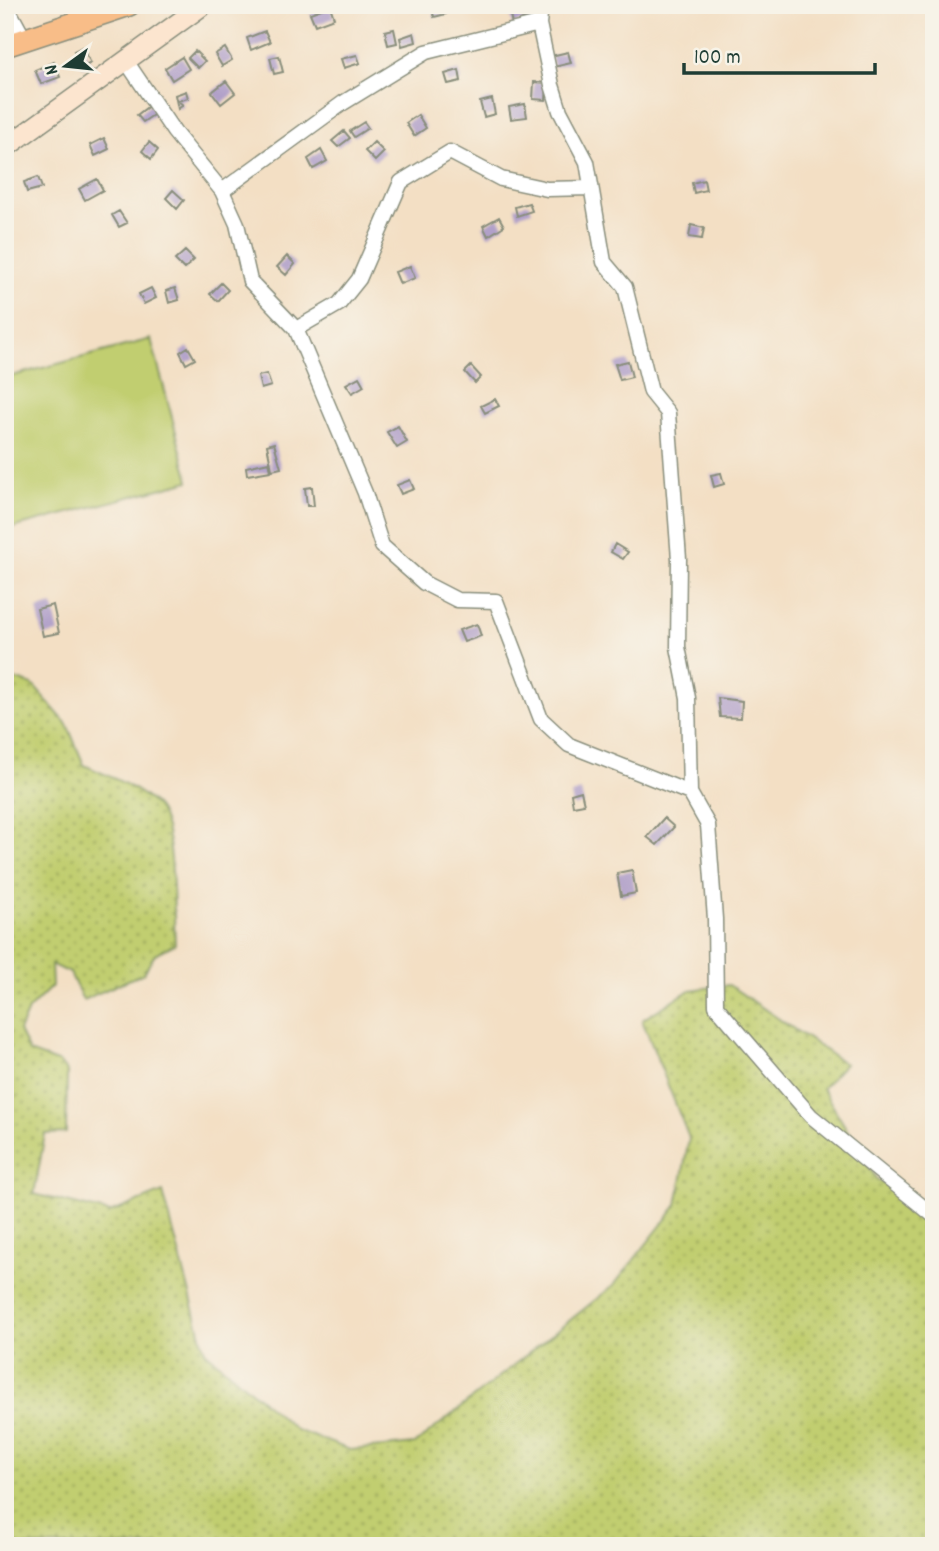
<svg xmlns="http://www.w3.org/2000/svg" width="939" height="1551" viewBox="0 0 939 1551" font-family="Dekko,sans-serif">
<style>
.grass{fill:url(#grass-dots);stroke:#708652;stroke-width:2}
.park{fill:#c1ce70;stroke:#708652;stroke-width:2}
.building{fill:#b1a0c9}
.lines{fill:none;stroke-linecap:round;stroke-linejoin:round}
.street-casing{stroke:#898e7c;stroke-width:17}
.secondary-casing{stroke:#898e7c;stroke-width:22}
.primary-casing{stroke:#898e7c;stroke-width:24}
.street{stroke:#fff;stroke-width:14}
.secondary{stroke:#fce5cf;stroke-width:19}
.primary{stroke:#f8bd88;stroke-width:21}
</style>
<defs>
<pattern id="grass-dots" width="8" height="8" patternUnits="userSpaceOnUse" patternTransform="scale(1.75)"><rect width="8" height="8" fill="#c1ce70"/><path d="M2 2h.1M6 6h.1" fill="none" stroke="#9ca85d" stroke-width="1.8" stroke-linecap="round"/></pattern>
</defs>
<rect width="100%" height="100%" fill="#f7f3e8"/>
<filter id="ink" filterUnits="userSpaceOnUse"><feTurbulence type="fractalNoise" baseFrequency=".0143" numOctaves="2"/><feDisplacementMap in="SourceGraphic" scale="14" xChannelSelector="R" yChannelSelector="G"/><feConvolveMatrix kernelMatrix="1 2 1 2 8 2 1 2 1" color-interpolation-filters="sRGB"/></filter>
<filter id="wash" filterUnits="userSpaceOnUse"><feTurbulence type="fractalNoise" baseFrequency=".00686" numOctaves="4" result="noise"/><feDisplacementMap in="SourceGraphic" scale="28" xChannelSelector="R" yChannelSelector="G"/><feGaussianBlur stdDeviation="1.57" result="paint"/><feColorMatrix in="noise" values="0 0 0 0 0 0 0 0 0 0 0 0 0 0 0 0 0 1.4 0 .05"/><feComposite in="paint" operator="in"/></filter>
<g filter="url(#wash)">
<rect width="100%" height="100%" fill="#f3dfc4"/>
<path class="grass" d="M5 676 33 685 67 724 84 765C109 776 135 786 155 805 176 825 173 914 175 944L155 954 144 973 83 1000 70 973 51 964 52 986 28 1010 19 1031 29 1052 60 1063 67 1072 66 1133 45 1134 34 1194 110 1213 163 1192 205 1351 296 1430 350 1450 415 1444 614 1285 677 1205 689 1138 642 1020 690 990 729 985 845 1064 822 1088 877 1180 934 1215V1546H21L5 1541Z"/>
<path class="park" d="M151 339 189 481 5 530V378Z"/>
<g id="blocks">
<path class="building" d="M431 5H444L446 14 434 17Z
M330 6 334 18 315 25 310 13Z
M533 11 535 23 524 24V19L512 25 510 14Z
M394 29 397 43 388 45 385 31Z
M265 31 270 42 251 50 247 38Z
M414 33 416 42 402 46 400 38Z
M82 47 91 63 83 67 74 51Z
M225 48 232 60 222 66 215 54Z
M195 51 205 61 198 68 188 58Z
M568 52 571 63 554 67 551 56Z
M357 55 360 63 344 68 341 59Z
M279 56 283 72 274 74 270 58Z
M182 57 189 69 172 80 165 68Z
M54 62 60 77 41 84 35 70Z
M459 70 461 81 448 84 445 74Z
M226 81 235 93 221 104 212 92Z
M534 82 547 83 546 100 533 99Z
M186 91 188 98 178 101 183 105 178 109 175 95Z
M492 99 495 114 484 117 480 102Z
M525 104 527 117 511 119 509 107Z
M150 105 156 113 143 122 137 115Z
M418 115 426 128 414 136 406 123Z
M364 122 368 128 354 137 350 131Z
M344 131 350 138 338 147 332 141Z
M104 138 109 149 95 156 90 145Z
M149 142 158 150 151 159 142 151Z
M374 142 384 152 375 161 365 151Z
M321 150 327 161 313 169 308 159Z
M38 177 42 188 27 192 24 182Z
M97 179 103 190 85 200 79 189Z
M704 180 706 190 694 193 692 183Z
M173 190 184 200 177 209 166 198Z
M529 203 532 211 517 216 515 207Z
M119 211 127 223 119 227 112 215Z
M499 217 504 226 488 236 483 226Z
M691 225 704 228 702 239 689 237Z
M185 251 194 260 184 269 175 260Z
M287 256 295 264 286 275 277 267Z
M410 266 415 278 400 284 395 272Z
M221 283 228 290 218 301 210 294Z
M151 288 156 298 144 304 139 294Z
M175 288 179 300 169 303 166 291Z
M188 347 195 359 186 364 180 352Z
M628 361 632 377 620 380 615 364Z
M471 366 481 377 475 383 465 372Z
M267 374 271 386 261 389 258 376Z
M359 377 364 386 352 393 346 384Z
M495 399 499 406 485 413 481 406Z
M398 426 407 442 397 448 387 432Z
M274 443 281 468 272 470 267 445Z
M269 462 271 471 247 475 246 467Z
M721 473 724 484 714 487 711 475Z
M410 480 414 489 401 494 397 485Z
M312 487 314 506H307L305 488Z
M615 544 628 552 623 559 611 552Z
M53 605 59 633 43 636 37 609Z
M477 624 481 636 464 642 459 630Z
M718 698 742 701 741 718 720 717Z
M581 791 584 804 573 806 571 794Z
M664 818 674 827 657 845 647 837Z
M632 870 636 893 621 896 617 873Z"/>
</g>
</g>
<g filter="url(#ink)">
<use href="#blocks" fill-opacity="0" stroke="#898e7c" stroke-width="2"/>
<g class="lines">
<defs>
<path id="street" d="M6 5 25 40
M541 5 539 24 552 85 560 111 587 162 604 262 625 287 651 392 668 413 679 559 678 647 688 698 690 793 708 825 715 919 716 1006 811 1116 934 1216
M126 61 174 132 222 191 343 103 426 52 539 24
M591 188 547 189 501 179 450 152 401 182 359 279 339 304 296 329 365 493 382 546 424 583 457 600 496 601 541 719 569 745 690 793
M222 191 237 224 250 281 296 329"/>
<path id="secondary" d="M5 148 203 5"/>
<path id="primary" d="M5 46 129 5"/>
</defs>
<use href="#street" class="street-casing"/>
<use href="#secondary" class="secondary-casing"/>
<use href="#primary" class="primary-casing"/>
<use href="#street" class="street"/>
<use href="#secondary" class="secondary"/>
<use href="#primary" class="primary"/>
</g>
</g>
<rect width="939" height="1551" fill="none" stroke="#f7f3e8" stroke-width="28"/>
<g transform="translate(66 66) rotate(255)" stroke="#f7f3e8" stroke-width="5" paint-order="stroke">
<path d="M0-5L12 26L0 18L-12 26Z" fill="#1f3d34"/>
<text y="-10" font-size="19" font-weight="bold" text-anchor="middle" fill="#1f3d34">N</text>
</g>
<path d="M684 63v10h191v-10" fill="none" stroke="#1f3d34" stroke-width="3.5"/>
<text x="694" y="63" font-size="21" fill="#1f3d34" stroke="#f7f3e8" stroke-width="5" paint-order="stroke">100 m</text>
</svg>
